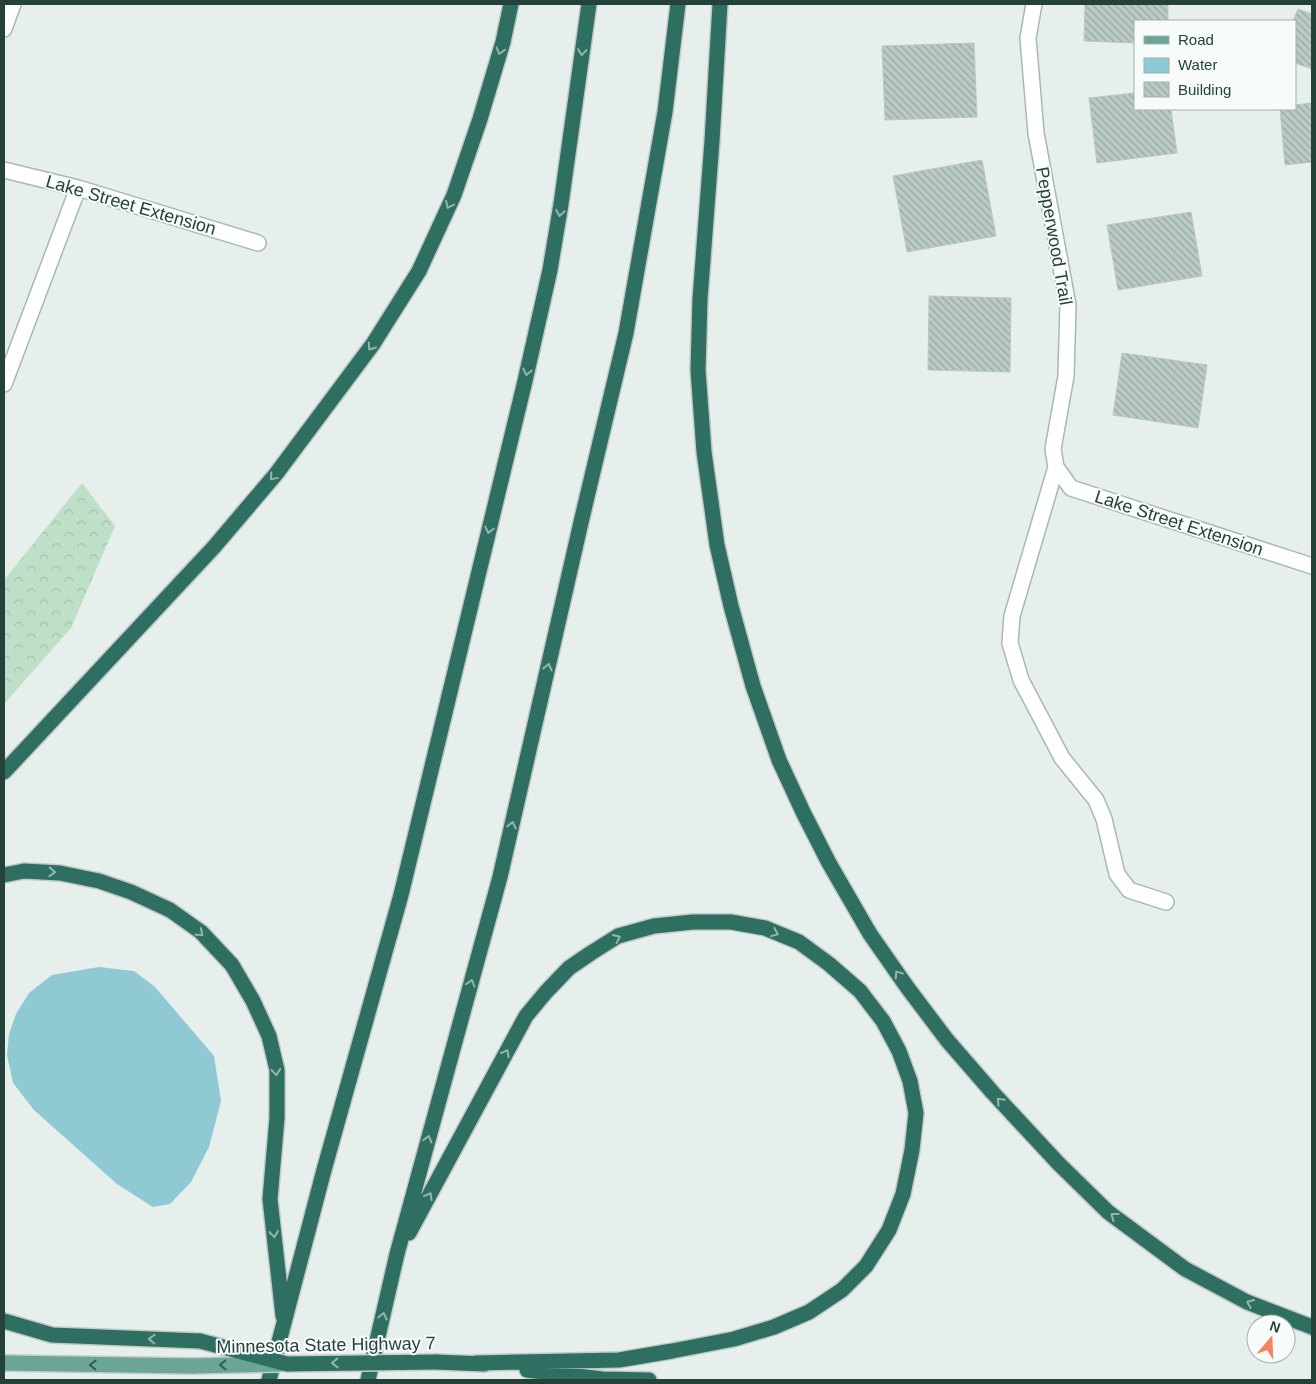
<svg xmlns="http://www.w3.org/2000/svg" width="1316" height="1384" viewBox="0 0 1316 1384" font-family="Helvetica,sans-serif">
<style>
.forest{fill:url(#forest-crowns)}
.water{fill:#8ec9d4}
.building{fill:url(#building-back-hatch);stroke:#b8c9c2}
.lines{fill:none;stroke-linecap:round;stroke-linejoin:round}
.minor-casing{stroke:#a8b8b2;stroke-width:18}
.major-casing{stroke:#c2cac8;stroke-width:18}
.highway-casing{stroke:#c2cac8;stroke-width:18}
.minor{stroke:#fff;stroke-width:15}
.major{stroke:#6aa596;stroke-width:15}
.highway{stroke:#2f6f62;stroke-width:15}
.major-bridge-casing{stroke:#c2cac8;stroke-width:18;stroke-linecap:butt}
.highway-bridge-casing{stroke:#c2cac8;stroke-width:18;stroke-linecap:butt}
.major-bridge{stroke:#6aa596;stroke-width:15}
.highway-bridge{stroke:#2f6f62;stroke-width:15}
.oneway{stroke:#93b5ae}
.oneway2{stroke:#365b51}
.labels{text-anchor:middle;stroke-width:4;stroke-linejoin:round;paint-order:stroke}
.street-label{font-size:18px;fill:#24423a;stroke:#f7fbf9}
</style>
<defs>
<pattern id="forest-crowns" width="20" height="18" patternUnits="userSpaceOnUse" patternTransform="scale(1.25)"><rect width="20" height="18" fill="#bfe0c8"/><path d="M2 6a3 3 0 1 1 6 0M12 15a3 3 0 1 1 6 0" fill="none" stroke="#a4c1ad"/></pattern>
<pattern id="building-back-hatch" width="6" height="6" patternUnits="userSpaceOnUse" patternTransform="scale(1.25)"><rect width="6" height="6" fill="#bbcac4"/><path d="M-1 5l2 2M0 0l6 6M5-1l2 2" fill="none" stroke="#98a6a0"/></pattern>
</defs>
<rect width="100%" height="100%" fill="#e6efeb"/>
<path class="forest" d="M82 483 115 526 71 628 4 704V580Z"/>
<path class="water" d="M99 967 134 971 155 987 214 1056 221 1101 209 1147 191 1182 170 1204 153 1207 117 1184 34 1110 13 1083 7 1055 9 1034 16 1014 29 993 52 975Z"/>
<path class="building" d="M1085 4H1168V21H1135V43L1084 41Z
M1298 9 1312 14V69L1295 63V21H1293Z
M974 43 977 117 885 120 882 46Z
M1135 93V109H1171L1177 153 1097 163 1089 98Z
M1312 103V162L1285 165 1280 109H1295V105Z
M982 160 996 236 907 252 893 176Z
M1191 212 1202 276 1118 290 1107 225Z
M929 296 1011 298 1010 372 928 370Z
M1122 353 1207 365 1198 428 1113 415Z"/>
<g class="lines">
<defs>
<path id="minor" d="M1034 4 1028 38 1036 133 1068 305 1066 376 1053 449 1056 467 1012 616 1010 643 1021 680 1062 758 1096 800 1104 819 1117 874 1129 890 1166 902
M4 29 13 4
M4 170 78 188 258 243
M4 384 78 188
M1056 467 1071 488 1312 566"/>
<path id="major" d="M4 1363 194 1366"/>
<path id="highway" d="M720 4 712 141 700 299 698 370 704 452 717 545 731 606 753 686 779 760 803 812 829 863 870 934 907 987 947 1040 993 1093 1058 1163 1108 1212 1185 1269 1247 1302 1312 1327
M4 772 214 547 276 474 373 344 419 271 454 195 480 119 503 42 511 4
M4 875 24 871 60 873 99 881 131 892 170 910 201 932 232 965 253 1001 269 1036 277 1070V1118L270 1199 283 1316
M409 1233 526 1016 546 992 569 968 591 953 618 936 654 926 693 922H731L765 928 799 942 829 964 860 991 883 1021 899 1051 910 1081 916 1113 912 1150 903 1194 889 1230 866 1266 842 1290 809 1312 774 1327 734 1339 672 1351 619 1360 476 1363
M4 1321 52 1335 200 1341
M436 1362 485 1364
M527 1370 602 1379 649 1380
M269 1380 324 1170 401 895 525 381 550 270 561 204 589 4
M368 1380 397 1254 500 877 582 518 626 333 665 112 678 4"/>
</defs>
<use href="#minor" class="minor-casing"/>
<use href="#major" class="major-casing"/>
<use href="#highway" class="highway-casing"/>
<use href="#minor" class="minor"/>
<use href="#major" class="major"/>
<use href="#highway" class="highway"/>
<defs>
<path id="major-bridge" d="M194 1366 280 1364"/>
<path id="highway-bridge" d="M200 1341 287 1364 436 1362"/>
</defs>
<use href="#major-bridge" class="major-bridge-casing"/>
<use href="#highway-bridge" class="highway-bridge-casing"/>
<use href="#major-bridge" class="major-bridge"/>
<use href="#highway-bridge" class="highway-bridge"/>
</g>
<defs><path id="oneway-chevron" d="M-2-3.5L2.5 0L-2 3.5" fill="none" stroke-width="1.6" stroke-linecap="round" stroke-linejoin="round" transform="scale(1.25)"/></defs>
<g class="oneway">
<use href="#oneway-chevron" transform="translate(500 51) rotate(107)"/>
<use href="#oneway-chevron" transform="translate(582 52) rotate(97)"/>
<use href="#oneway-chevron" transform="translate(449 205) rotate(115)"/>
<use href="#oneway-chevron" transform="translate(560 213) rotate(100)"/>
<use href="#oneway-chevron" transform="translate(371 347) rotate(125)"/>
<use href="#oneway-chevron" transform="translate(527 372) rotate(102)"/>
<use href="#oneway-chevron" transform="translate(273 477) rotate(130)"/>
<use href="#oneway-chevron" transform="translate(489 530) rotate(103)"/>
<use href="#oneway-chevron" transform="translate(548 667) rotate(-77)"/>
<use href="#oneway-chevron" transform="translate(512 825) rotate(-77)"/>
<use href="#oneway-chevron" transform="translate(52 872) rotate(3)"/>
<use href="#oneway-chevron" transform="translate(200 933) rotate(40)"/>
<use href="#oneway-chevron" transform="translate(775 933) rotate(22)"/>
<use href="#oneway-chevron" transform="translate(617 938) rotate(-25)"/>
<use href="#oneway-chevron" transform="translate(898 974) rotate(-124)"/>
<use href="#oneway-chevron" transform="translate(471 983) rotate(-75)"/>
<use href="#oneway-chevron" transform="translate(506 1053) rotate(-61)"/>
<use href="#oneway-chevron" transform="translate(276 1072) rotate(85)"/>
<use href="#oneway-chevron" transform="translate(1000 1101) rotate(-133)"/>
<use href="#oneway-chevron" transform="translate(428 1139) rotate(-75)"/>
<use href="#oneway-chevron" transform="translate(429 1196) rotate(-61)"/>
<use href="#oneway-chevron" transform="translate(1114 1216) rotate(-143)"/>
<use href="#oneway-chevron" transform="translate(274 1234) rotate(84)"/>
<use href="#oneway-chevron" transform="translate(1250 1303) rotate(-157)"/>
<use href="#oneway-chevron" transform="translate(383 1316) rotate(-77)"/>
<use href="#oneway-chevron" transform="translate(152 1339) rotate(-178)"/>
<use href="#oneway-chevron" transform="translate(335 1363) rotate(179)"/>
</g>
<g class="oneway2">
<use href="#oneway-chevron" transform="translate(93 1365) rotate(-179)"/>
<use href="#oneway-chevron" transform="translate(223 1365) rotate(179)"/>
</g>
<g class="labels">
<g class="street-label">
<text transform="translate(131 205) rotate(16)" y="6">Lake Street Extension</text>
<text transform="translate(1054 236) rotate(80)" y="6">Pepperwood Trail</text>
<text transform="translate(1179 523) rotate(18)" y="6">Lake Street Extension</text>
<text transform="translate(326 1345) rotate(-1)" y="6">Minnesota State Highway 7</text>
</g>
</g>
<rect width="1316" height="1384" fill="none" stroke="#24423a" stroke-width="10"/>
<rect x="1134" y="20" width="162" height="90" fill="#f7fbf9" stroke="#a3b1ad"/>
<rect x="1144" y="36" width="25" height="8" fill="#6aa596" stroke="#a3b1ad"/>
<text x="1178" y="45" font-size="15" fill="#24423a">Road</text>
<rect x="1144" y="58" width="25" height="15" fill="#8ec9d4" stroke="#a3b1ad"/>
<text x="1178" y="70" font-size="15" fill="#24423a">Water</text>
<rect x="1144" y="82" width="25" height="15" fill="url(#building-back-hatch)" stroke="#a3b1ad"/>
<text x="1178" y="95" font-size="15" fill="#24423a">Building</text>
<g transform="translate(1271 1339) rotate(19)"><circle r="24" fill="#f7fbf9" stroke="#a3b1ad"/>
<path d="M0-4L9 19L0 12L-9 19Z" fill="#f4845f"/>
<text y="-8" font-size="14" font-weight="bold" text-anchor="middle" fill="#24423a">N</text>
</g>
</svg>
